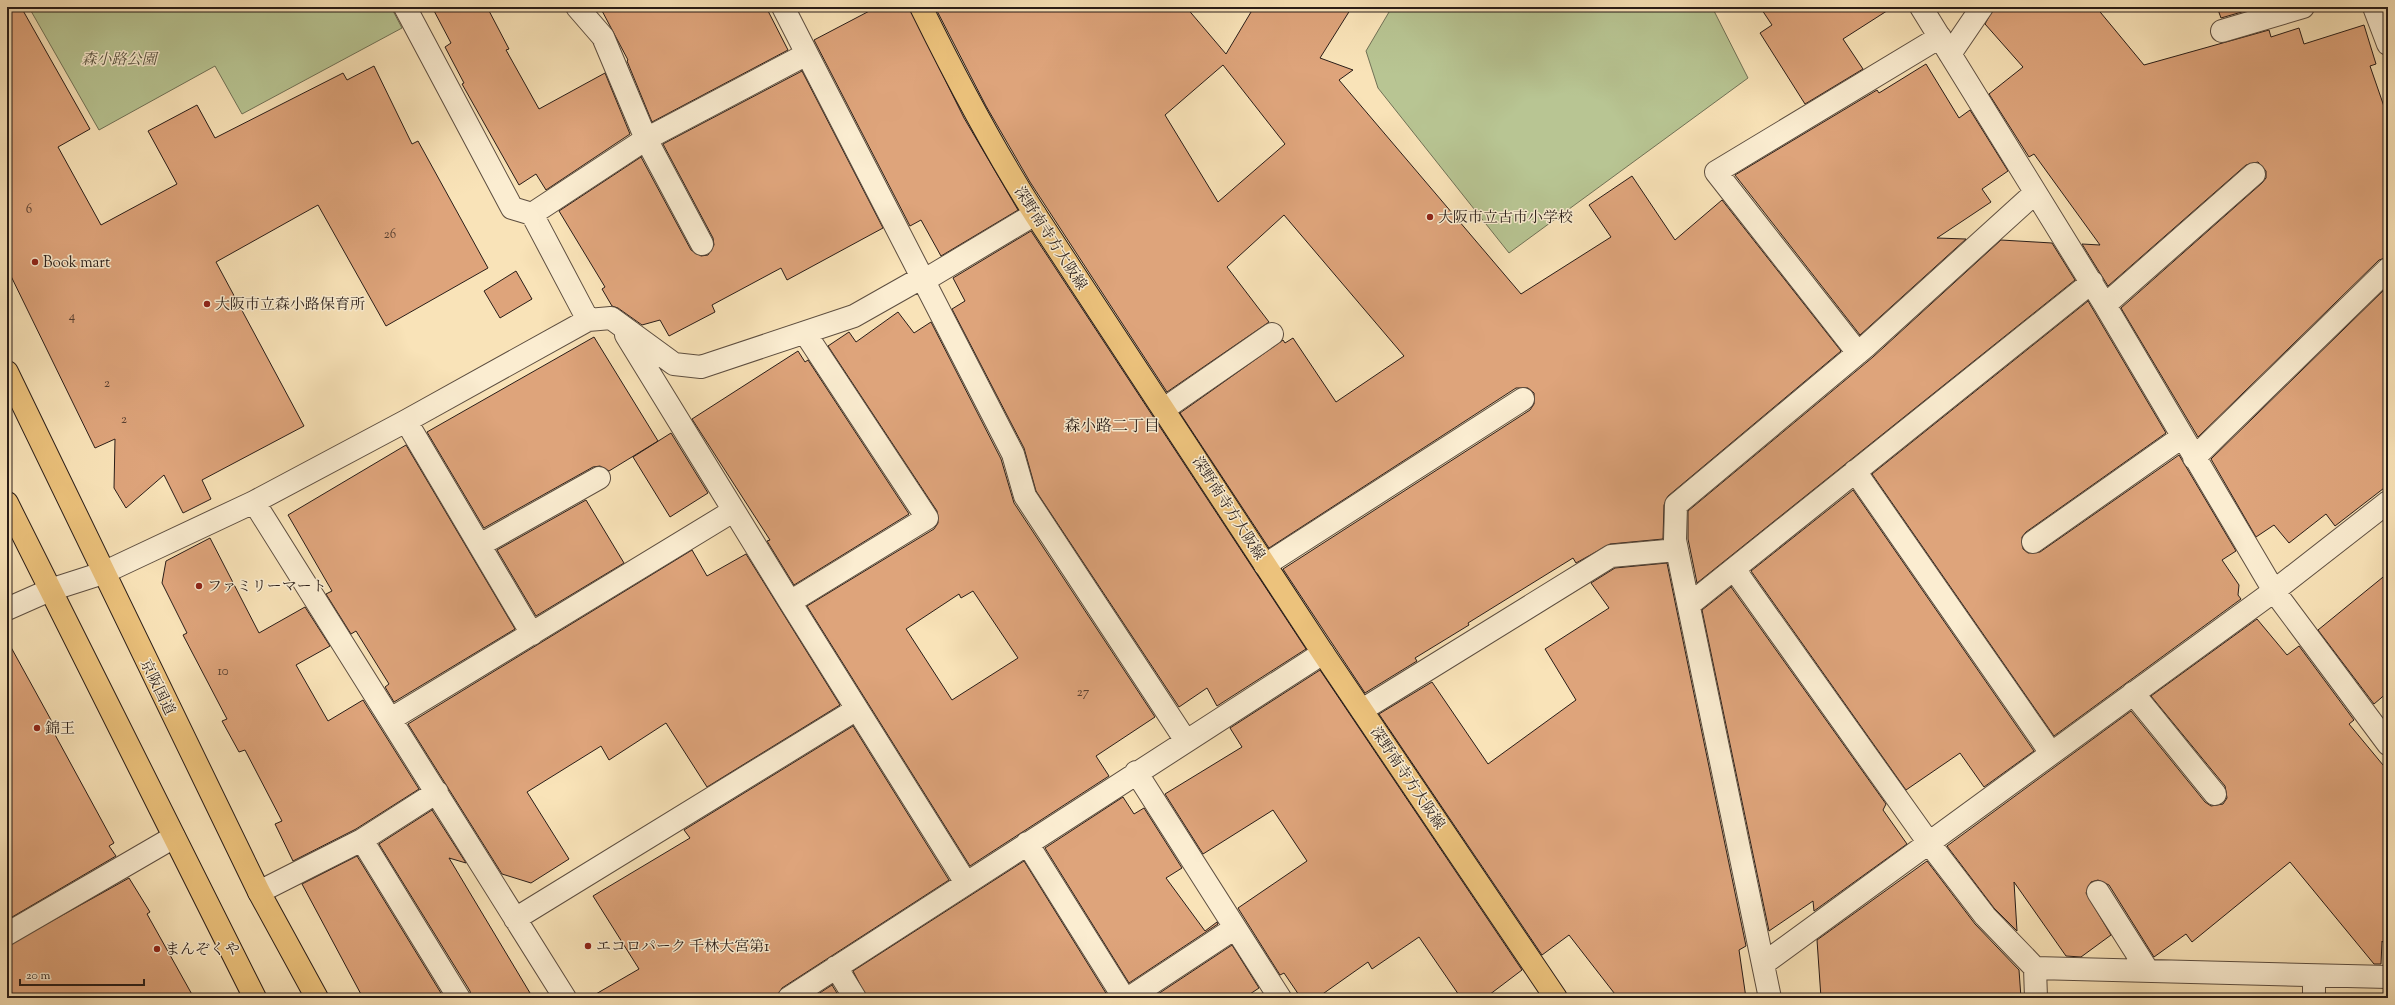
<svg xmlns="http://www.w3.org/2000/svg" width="2395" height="1005" viewBox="0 0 2395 1005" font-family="'Sorts Mill Goudy','Noto Serif JP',serif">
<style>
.green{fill:#b8c593;stroke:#707156}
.building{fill:#dea47b;stroke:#291d18;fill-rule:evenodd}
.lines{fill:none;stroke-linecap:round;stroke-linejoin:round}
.minor-casing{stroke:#5d4e40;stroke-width:24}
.major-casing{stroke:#291d18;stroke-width:24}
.highway-casing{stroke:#291d18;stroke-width:24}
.minor{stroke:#fbedd1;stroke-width:22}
.major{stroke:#ecc27c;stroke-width:22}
.highway{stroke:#ecc27c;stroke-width:22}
.poi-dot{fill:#8f2418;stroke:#fbedd1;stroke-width:1.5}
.labels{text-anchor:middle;stroke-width:3;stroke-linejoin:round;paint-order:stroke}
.number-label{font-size:13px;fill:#563f31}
.park-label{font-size:15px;font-style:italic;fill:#544f3d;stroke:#fbedd1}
.poi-label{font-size:15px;fill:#291d18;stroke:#fbedd1;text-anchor:start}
.street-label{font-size:15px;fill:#291d18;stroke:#fbedd1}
.neighbourhood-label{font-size:16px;fill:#291d18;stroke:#fbedd1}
</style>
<rect width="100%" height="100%" fill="#f9e3b8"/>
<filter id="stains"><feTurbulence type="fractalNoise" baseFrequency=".005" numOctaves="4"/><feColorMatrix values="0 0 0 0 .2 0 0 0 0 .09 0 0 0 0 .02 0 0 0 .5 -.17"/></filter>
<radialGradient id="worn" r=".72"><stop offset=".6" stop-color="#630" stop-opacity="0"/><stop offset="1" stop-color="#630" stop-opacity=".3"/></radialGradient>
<path class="green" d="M39 7H391L402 28 242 114 215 66 99 130 31 11Z
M1392 7H1712L1748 78 1509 253 1378 88 1366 51Z"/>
<path class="building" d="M7 7H21L90 129 58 147 101 225 177 184 148 131 197 105 215 138 343 73 347 80 374 66 412 144 418 141 488 268 386 326 318 205 216 262 304 426 202 480 211 499 183 513 164 475 126 508 114 488 115 439 95 448 7 268Z
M432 7H487L509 49 506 50 539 109 605 73 630 134 546 190 536 174 519 185 462 84 464 83 445 47 451 43Z
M600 7H766L788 50 652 122 627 61 628 60Z
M877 7H909L964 118 1018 210 941 256 921 220 910 226 814 40Z
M935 7H1186L1226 54 1254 7H1352L1320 58 1353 70 1339 80 1521 294 1611 237 1589 205 1632 176 1675 240 1722 200 1841 351 1668 496 1664 505 1663 539 1610 544 1576 563 1573 558 1468 623 1469 625 1415 658 1417 661 1365 693 1283 569 1530 410 1534 404V393L1528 388H1516L1269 548 1180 413 1283 340 1285 343 1293 338 1336 402 1404 356 1284 215 1227 267 1269 322 1167 392 1030 182 986 106ZM1223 65 1285 144 1218 202 1165 115Z
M1760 7H1893L1843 39 1863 69 1805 104 1760 33 1772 25Z
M1994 7H2096L2144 65 2269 30 2271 37 2299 28 2304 44 2364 25 2376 64 2370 66 2388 118V257L2379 260 2198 437 2121 308 2262 183 2266 178V171L2258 162 2246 165 2108 286 2082 244 2100 245 2034 154 2029 157 1989 94 2023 67 1985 24Z
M2217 7H2259L2221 18Z
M1926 64 1959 118 1970 110 2008 171 1982 189 1991 202 1937 238 1966 239 1860 335 1735 175 1877 90 1879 93Z
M802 71 883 228 787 280 781 268 712 305 715 312 669 336 660 320 642 325 618 308 612 306 602 289 605 287 559 211 641 157 691 250 701 256 708 255 714 245 713 238 663 144Z
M1031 231 1306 649 1217 706 1207 688 1179 707 1036 491 1024 448 952 309 965 301 953 278Z
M2001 240 2052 243 2075 280 1697 583 1688 539V511L1873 357Z
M516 271 532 299 500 318 484 291Z
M2388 286V485L2335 526 2326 514 2289 543 2274 525 2256 537 2211 459Z
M2088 301 2166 433 2026 532 2022 537 2023 549 2028 553 2040 552 2179 455 2236 551 2222 560 2239 585 2238 595 2241 599 2054 736 1872 474Z
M898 312 914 333 931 322 1001 459 1014 503 1155 717 1096 756 1109 776 970 866 807 606 934 529 938 523 937 511 828 346 849 332 856 342ZM973 591 1018 658 952 700 906 629 959 594 961 598Z
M594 337 658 441 609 471 600 466 593 467 484 528 427 432Z
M798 351 805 362 808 360 909 514 794 585 767 541 770 540 692 419Z
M671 433 708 493 670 517 633 457Z
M406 445 515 629 394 702 385 687 389 684 356 631 351 634 326 594 332 591 288 515Z
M1853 490 2034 751 1984 787 1960 753 1906 790 1751 571Z
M586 500 624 563 536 616 497 550Z
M210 538 259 633 305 607 330 646 296 665 328 721 363 700 419 789 356 829 293 861 275 824 282 821 245 750 239 752 222 721 227 719 183 635 187 633 162 583 166 561Z
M692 550 707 576 746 554 840 705 707 787 666 723 609 760 601 746 527 792 569 859 531 883 502 874 408 724Z
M1667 563 1746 946 1739 950 1746 998H1618L1569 935 1542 955 1379 714 1432 682 1488 764 1576 700 1545 649 1609 608 1591 583 1615 568Z
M2388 573V692L2374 704 2318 630Z
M1731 587 1886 804 1883 810 1907 844 1814 911 1813 901 1769 931 1702 610Z
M2257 619 2287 655 2299 646 2354 720 2349 724 2388 771V948L2382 941 2381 964H2374L2290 862 2192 942 2186 934 2154 957 2109 885 2098 880 2091 882 2086 893 2111 935 2081 957 2066 956 2014 882 2017 931 1994 908 1947 846 2131 711 2205 802 2211 806 2223 804 2227 798 2225 786 2151 696Z
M7 640 56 729 53 731 114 843 109 846 116 856 7 920Z
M1320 670 1522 970 1485 998H1461L1419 937 1372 969 1368 962 1317 998H1301L1284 973 1280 975 1238 908 1307 861 1273 810 1203 854 1165 794 1242 747 1230 728Z
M853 726 949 880 782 988 777 998H589L639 969 593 896 690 838 684 830Z
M1123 797 1134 814 1144 808 1182 868 1166 878 1205 931 1217 922 1218 924 1129 983 1045 848Z
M432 810 466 863 449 858 533 998H471L470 991 379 844Z
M357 856 444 998H363L302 884Z
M1024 861 1109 998H867L853 971Z
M1927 861 1975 924 2019 970 2021 998H1821L1817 940Z
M129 878 150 912 147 914 194 998H7V946Z
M1232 945 1259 988 1244 998H1152Z
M832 985 840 998H812Z"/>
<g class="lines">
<defs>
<path id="minor" d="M405 7 512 208 532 214 588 320
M577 7 603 37 646 139 702 244
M1921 7 2105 305 2274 591 2388 744
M2374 7 2388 44
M2222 31 2303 7
M807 54 1013 454 1025 496 1186 741
M1950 54 1982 7
M532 214 646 139 807 54 783 7
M2105 305 2254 174
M626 335 790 602 966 883
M1858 353 1716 172 1940 37
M1164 409 1272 334
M406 421 532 634
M2194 458 2388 269
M1855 471 2051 753
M254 502 565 998
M2033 542 2182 437
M480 545 599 478
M1265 565 1523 399
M1734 569 1929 843 1985 916 2035 968 2036 998
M790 602 927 518 805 333
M1690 604 2092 282
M7 609 50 590 103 573 254 502 406 421 588 320 611 318 674 364 701 367 854 316 923 277 933 275 1035 214
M2133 693 2215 794
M1362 710 1611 556 1677 550
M391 719 733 511
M1136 772 1280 998
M362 840 459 998
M1027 843 1124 998
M259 892 362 840 437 792
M2098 892 2148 971
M515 919 857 709
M7 934 174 837
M1763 964 2274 591 2388 502
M836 967 855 998
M2035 968 2388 977
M789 998 1323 653
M1129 998 1235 928
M1770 998 1675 540 1676 505 1865 347 2035 193
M2314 998V976"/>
<path id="major" d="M921 7C956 78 992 147 1035 214L1323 653 1556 998"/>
<path id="highway" d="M7 372 259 892 317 998
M7 503 255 998"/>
</defs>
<use href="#minor" class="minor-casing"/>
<use href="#major" class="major-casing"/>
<use href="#highway" class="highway-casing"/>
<use href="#minor" class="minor"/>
<use href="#major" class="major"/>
<use href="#highway" class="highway"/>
</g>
<g class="poi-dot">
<circle cx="1430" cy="217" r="4"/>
<circle cx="35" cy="262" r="4"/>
<circle cx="207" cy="304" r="4"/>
<circle cx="199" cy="586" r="4"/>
<circle cx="37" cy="728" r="4"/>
<circle cx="588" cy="946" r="4"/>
<circle cx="157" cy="949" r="4"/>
</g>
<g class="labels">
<g class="number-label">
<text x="29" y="213">6</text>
<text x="390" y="238">26</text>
<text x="72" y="320">4</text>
<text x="107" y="387">2</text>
<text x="124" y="423">2</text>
<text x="223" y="675">10</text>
<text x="1083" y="696">27</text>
</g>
<g class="park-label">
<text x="119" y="64">森小路公園</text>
</g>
<g class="poi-label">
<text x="1438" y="222">大阪市立古市小学校</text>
<text x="43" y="267">Book mart</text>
<text x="215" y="309">大阪市立森小路保育所</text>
<text x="207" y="591">ファミリーマート</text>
<text x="45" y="733">錦王</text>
<text x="596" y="951">エコロパーク 千林大宮第1</text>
<text x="165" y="954">まんぞくや</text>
</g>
<g class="street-label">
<text transform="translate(1051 238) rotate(57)" y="5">深野南寺方大阪線</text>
<text transform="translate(1229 508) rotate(57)" y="5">深野南寺方大阪線</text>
<text transform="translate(158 687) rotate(64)" y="5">京阪国道</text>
<text transform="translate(1408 778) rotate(56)" y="5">深野南寺方大阪線</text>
</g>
<g class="neighbourhood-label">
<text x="1112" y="431">森小路二丁目</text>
</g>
</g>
<rect width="2395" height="1005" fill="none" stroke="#f9e3b8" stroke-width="24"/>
<rect x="8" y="8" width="2379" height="989" fill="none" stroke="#291d18" stroke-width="2"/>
<rect x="12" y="12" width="2371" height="981" fill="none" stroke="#291d18"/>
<path d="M20 979v6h124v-6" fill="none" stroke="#291d18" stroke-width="2"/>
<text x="26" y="979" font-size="12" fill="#291d18" stroke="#fbedd1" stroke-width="3" paint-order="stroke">20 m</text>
<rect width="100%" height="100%" filter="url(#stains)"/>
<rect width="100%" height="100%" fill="url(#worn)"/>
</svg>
